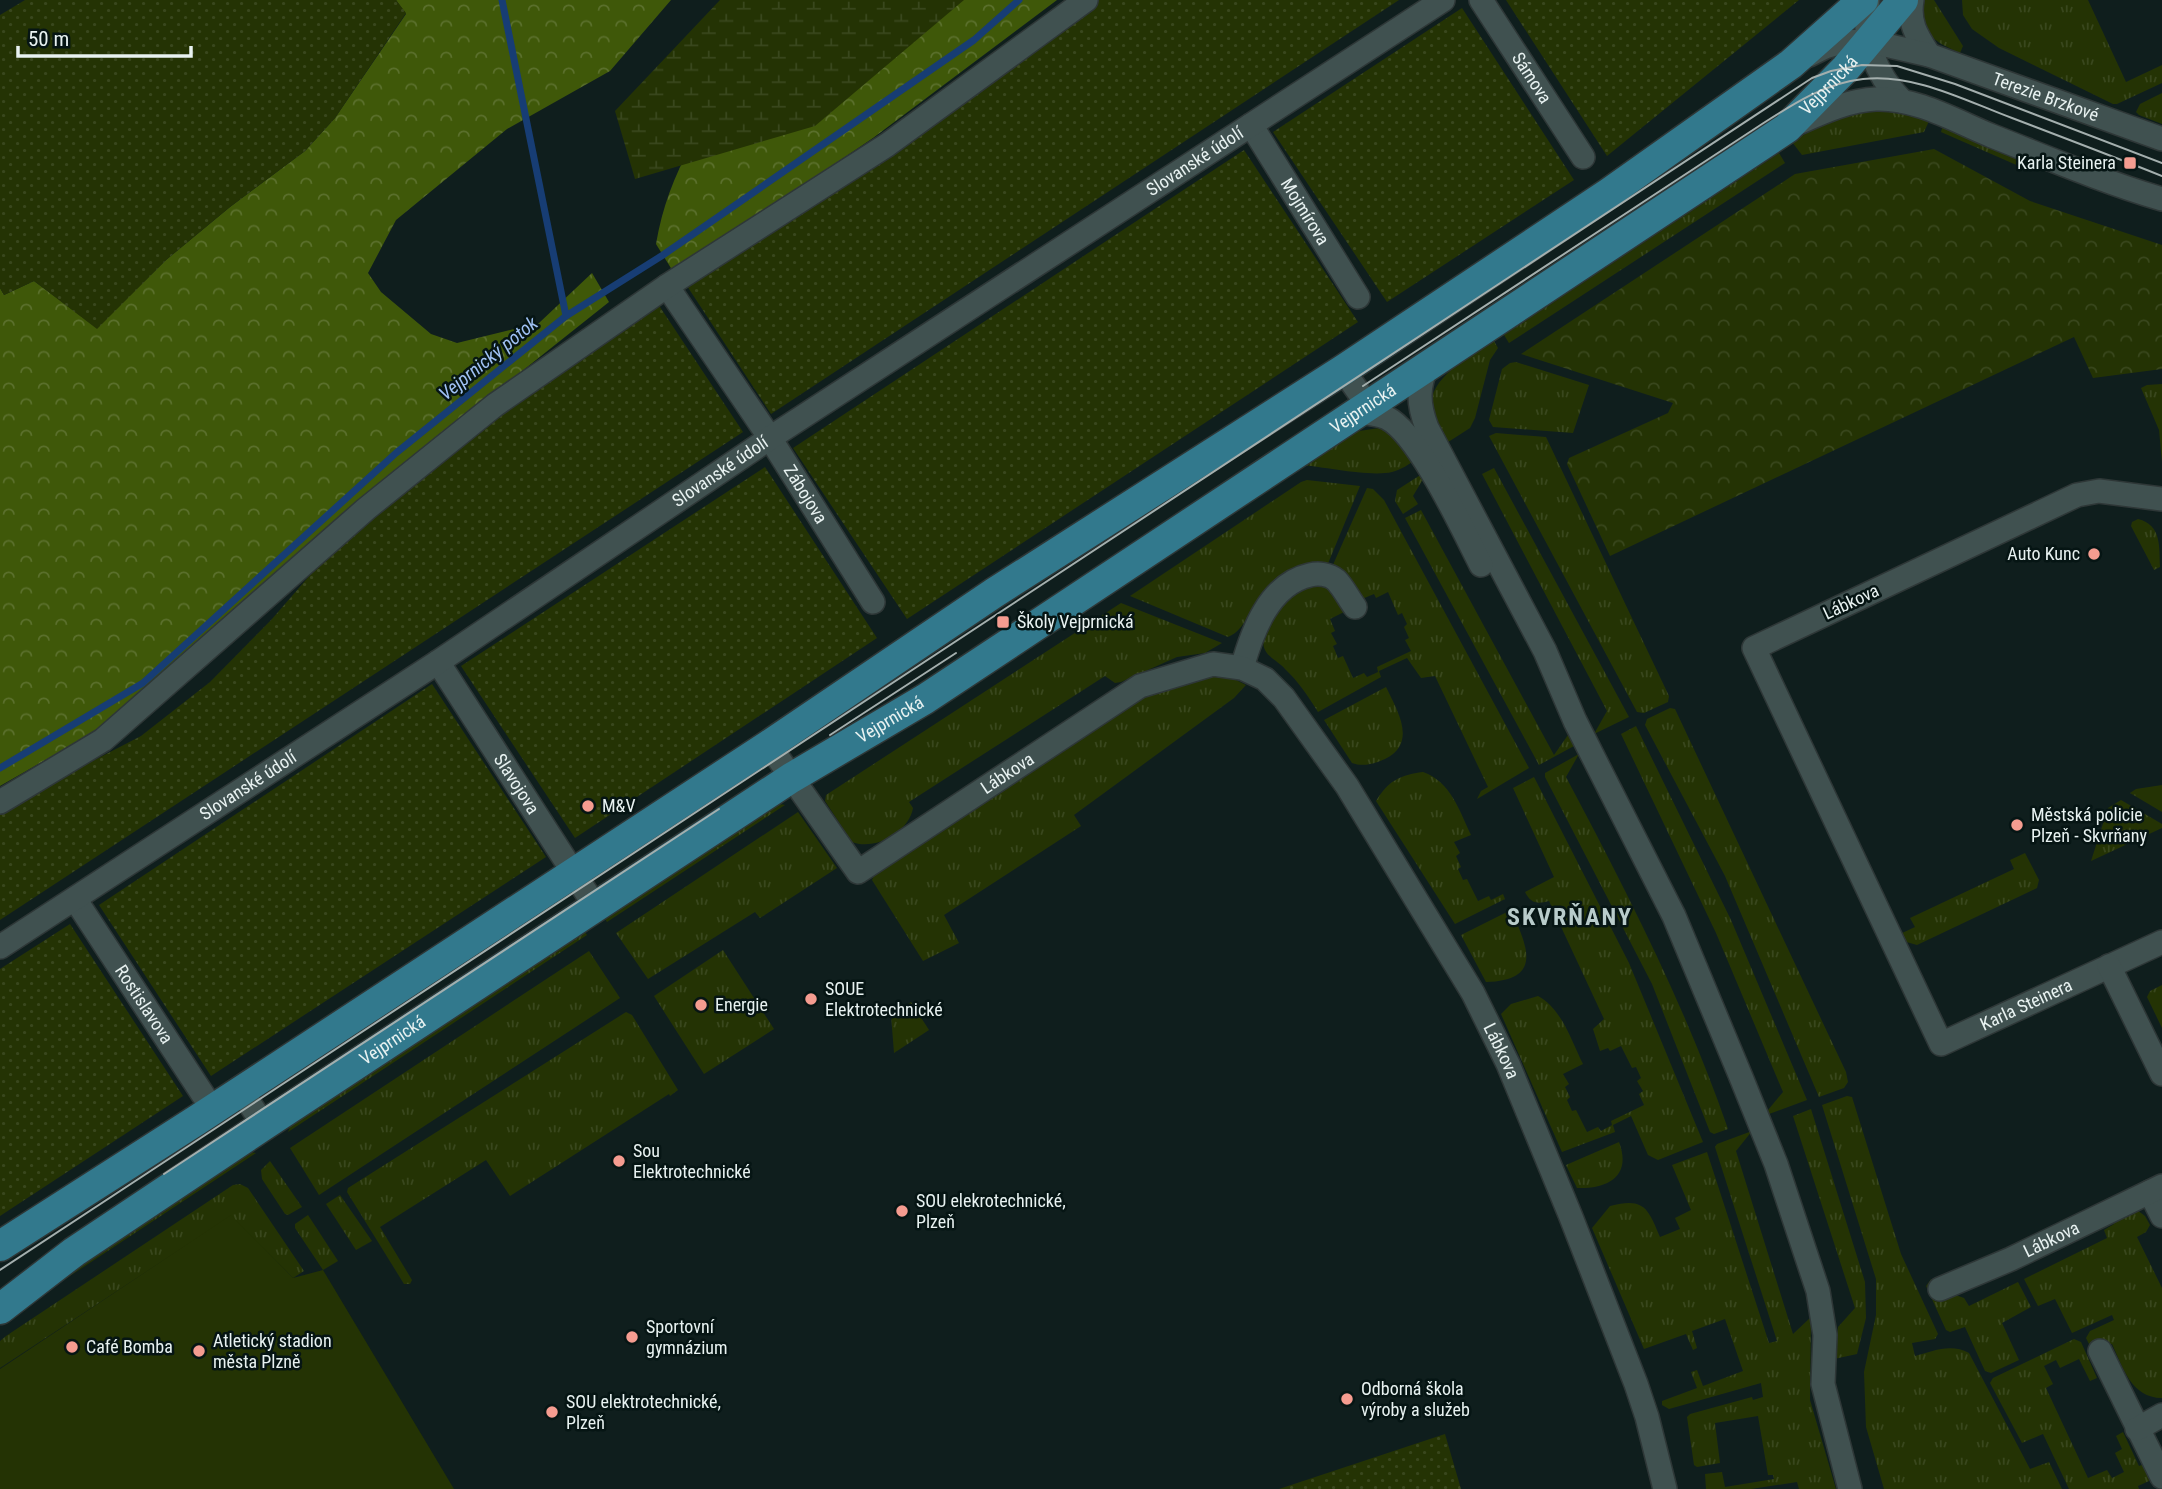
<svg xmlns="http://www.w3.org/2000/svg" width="2162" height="1489" viewBox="0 0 2162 1489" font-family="'Roboto Condensed',sans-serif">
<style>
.grass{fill:url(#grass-tufts)}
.forest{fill:url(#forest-crowns)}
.wetland{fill:url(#wetland-marsh)}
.park{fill:url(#park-crowns)}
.garden{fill:url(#garden-dots)}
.pitch{fill:#243304}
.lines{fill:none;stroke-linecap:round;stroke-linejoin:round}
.stream{stroke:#173d74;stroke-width:7}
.minor-casing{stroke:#2e3737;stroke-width:26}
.major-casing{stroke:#2e3737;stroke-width:33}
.minor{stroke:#405150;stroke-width:23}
.major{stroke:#32798d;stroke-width:30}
.tram{stroke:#a4afae;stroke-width:2}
.poi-dot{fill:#f59c90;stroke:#061514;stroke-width:2.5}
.labels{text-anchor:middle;stroke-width:5;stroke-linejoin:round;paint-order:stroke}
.street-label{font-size:18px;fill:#e8f2f1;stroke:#061514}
.poi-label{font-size:18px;fill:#e8f2f1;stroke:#061514;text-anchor:start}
.water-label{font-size:19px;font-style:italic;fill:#a0c2f4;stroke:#061514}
.district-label{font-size:24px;font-weight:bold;letter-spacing:2px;fill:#b9cccb;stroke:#061514}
</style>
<defs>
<pattern id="grass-tufts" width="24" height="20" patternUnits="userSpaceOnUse" patternTransform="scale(1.75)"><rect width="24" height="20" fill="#243304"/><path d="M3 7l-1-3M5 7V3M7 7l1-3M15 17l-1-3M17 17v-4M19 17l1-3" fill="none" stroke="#39471d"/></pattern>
<pattern id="forest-crowns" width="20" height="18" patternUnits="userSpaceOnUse" patternTransform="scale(1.75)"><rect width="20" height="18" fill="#3f5809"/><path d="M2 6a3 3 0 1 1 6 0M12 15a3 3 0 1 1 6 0" fill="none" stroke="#5b702d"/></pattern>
<pattern id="wetland-marsh" width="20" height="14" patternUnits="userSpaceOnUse" patternTransform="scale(1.75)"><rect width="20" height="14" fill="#243304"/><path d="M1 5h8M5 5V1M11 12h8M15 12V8" fill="none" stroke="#39471d"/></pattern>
<pattern id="park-crowns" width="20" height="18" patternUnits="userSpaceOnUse" patternTransform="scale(1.75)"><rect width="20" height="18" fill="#243304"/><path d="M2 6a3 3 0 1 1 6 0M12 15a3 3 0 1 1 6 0" fill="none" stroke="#39471d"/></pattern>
<pattern id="garden-dots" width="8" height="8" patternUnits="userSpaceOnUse" patternTransform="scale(1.75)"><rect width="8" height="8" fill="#243304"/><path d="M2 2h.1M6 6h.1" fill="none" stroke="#39471d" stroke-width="1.8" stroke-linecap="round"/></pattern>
</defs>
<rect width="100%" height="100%" fill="#0f1e1d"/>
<path class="grass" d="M1921 0H1934L1963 46 1960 53C1930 40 1922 33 1921 0Z
M1962 0H2088L2126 82 2162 65V83L2117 104H2113L1999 48 1972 29 1963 15Z
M2162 93V124L2139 115 2136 112 2140 104Z
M1867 110H1892L1930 119 1924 132 1802 155 1792 142C1817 126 1839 116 1867 110Z
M1943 125 2023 160 2021 167 1941 132Z
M1779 153 1785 163 1509 343 1504 335Z
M1494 341 1498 348 1490 360 1475 418 1470 428 1442 446C1439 438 1433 429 1431 421 1422 380 1465 360 1494 341Z
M1516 362 1589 385 1573 433 1493 427 1489 420 1502 369 1510 363Z
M2162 384V462L2159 430 2141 388 2147 385Z
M1379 428 1393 433 1417 459C1409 464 1401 470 1392 472 1370 477 1326 467 1301 465L1353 432Z
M1496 433 1546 437 1669 696 1668 702 1644 713 1637 712 1489 436Z
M1494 468 1629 717 1594 734 1607 711 1482 474Z
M1425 472 1426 474 1413 496 1418 504 1403 514 1395 501 1397 490Z
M1307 480 1360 486 1327 566C1306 576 1283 585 1263 597 1248 607 1247 629 1228 637L1130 596 1301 482Z
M1367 488 1373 489 1384 500 1529 768 1477 799 1481 791 1488 787 1435 676 1421 678 1407 658 1379 671 1381 677 1318 712C1308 696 1298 681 1285 669 1280 663 1268 657 1265 650 1253 626 1306 573 1330 589 1337 595 1340 604 1344 612L1330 619 1335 631 1331 633 1337 644 1333 646 1338 658 1343 656 1353 678 1364 673 1367 677 1378 672 1377 667 1411 651 1405 640 1409 638 1404 627 1407 624 1402 613 1398 615 1388 592 1376 598 1374 594 1362 599 1347 575 1332 567Z
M1421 510 1554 755 1568 735 1574 746 1539 765 1405 518Z
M2138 519C2162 525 2159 547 2160 567L2154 570 2131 526 2132 522Z
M1121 603 1222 643 1205 653 1177 657 1121 682 1115 683 1105 676 909 802 913 808C909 832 875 851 852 842L825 801 826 795Z
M1206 676 1234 679 1246 685 1234 698 1074 815 1081 826 944 915 959 943 923 961 872 880 875 873 1141 697Z
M1386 687C1397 710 1418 743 1385 759 1374 764 1363 767 1352 763L1324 720Z
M1670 708 1675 709 1846 1072 1848 1082 1844 1088 1819 1097 1725 876 1645 725 1647 719Z
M1636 726 1731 920 1807 1100 1769 1114 1768 1110 1783 1092 1716 933 1621 734Z
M1579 754 1566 777C1626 890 1686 1007 1728 1129L1714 1134 1710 1132 1652 984 1545 777V773Z
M1423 772C1451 782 1459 810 1471 835L1454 842 1460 853 1456 856 1461 867 1458 869 1463 880 1467 879 1478 901 1489 896 1491 900 1503 894 1505 899 1455 924 1376 801C1388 781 1400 775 1423 772Z
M1534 777 1629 963 1703 1142 1658 1160 1648 1155 1631 1116 1613 1125 1615 1132 1562 1152 1501 1014 1511 1004 1538 996C1562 1009 1571 1040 1583 1064L1563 1074 1569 1084 1565 1087 1570 1097 1567 1100 1572 1111 1576 1110 1587 1132 1598 1127 1601 1131 1612 1125 1611 1121 1644 1105 1639 1094 1643 1091 1637 1081 1641 1078 1636 1067 1632 1068 1621 1046 1610 1051 1608 1048 1600 1051 1593 1029 1604 1019 1549 901C1538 904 1531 904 1525 892L1554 877 1513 788Z
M2162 785V812L2130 793 2136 789Z
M2121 800 2162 824V828L2091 861 2108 808Z
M774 803 785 805 607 922 601 913Z
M798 812 837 868 760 918 755 912 648 979 616 933Z
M2025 853 2039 880 2037 888 1917 945 1903 941 1900 934 1915 927 1910 918 2014 869 2010 860Z
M1511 910C1527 946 1544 980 1486 982L1461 935Z
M581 926 587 935 288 1132 293 1119Z
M723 950 774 1029 704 1074 654 996Z
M589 951 620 998 319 1195 290 1148Z
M2162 985V1028L2147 997 2150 991Z
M911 1002 929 1030 894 1053 891 1015Z
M626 1012 632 1015 678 1090 670 1096 669 1094 510 1196 486 1160 380 1227 412 1280 410 1284H404L347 1192 348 1188Z
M1847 1096 1852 1097 1901 1254 1938 1334 1935 1339 1912 1343 1915 1356C1933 1351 1951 1343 1969 1353L2030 1469 2049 1462 2062 1489H1884L1866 1427 1864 1372 1876 1315V1279L1822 1105Z
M1811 1109 1865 1282 1866 1318 1857 1354 1834 1359 1838 1327 1855 1308 1793 1116Z
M1752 1131 1736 1151 1793 1334 1811 1317 1810 1400 1836 1489H1799L1797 1482 1751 1489H1706L1705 1474 1722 1472 1725 1487 1774 1479 1773 1475H1768L1758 1416 1715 1423 1720 1463 1697 1467 1694 1465 1687 1417 1690 1414 1752 1397 1753 1400 1763 1397 1761 1383 1669 1409 1662 1405V1401L1697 1388 1691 1372 1697 1370 1703 1386 1743 1371 1725 1319 1692 1331 1697 1348 1693 1350 1686 1334 1644 1349 1592 1228 1610 1206C1644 1197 1648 1208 1660 1237L1680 1229 1675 1218 1691 1210 1672 1165 1707 1152 1769 1343 1777 1341 1715 1147 1717 1144Z
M1619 1142C1632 1176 1608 1189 1577 1188L1566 1165Z
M245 1151 256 1153 17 1311 68 1265Z
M270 1161 302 1207 288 1215 285 1214 262 1179 261 1170Z
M240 1184 248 1188 304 1271 293 1278 231 1216 0 1368V1341L6 1336 233 1185Z
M340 1195 372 1241 356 1250 326 1204Z
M2137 1210 2145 1216 2150 1225 2146 1232 2137 1237 2162 1288V1398C2131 1398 2123 1367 2112 1344L2093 1352 2086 1338 2090 1331 2114 1320 2112 1315 2072 1333 2055 1299 2038 1306 2024 1279 2107 1238 2104 1230 2114 1224 2111 1218Z
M308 1215 338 1261 323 1270 295 1228V1224Z
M1931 1279 1940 1298C1950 1294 1954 1294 1964 1298L1969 1306 2018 1282 2031 1307 2002 1323 2019 1360 1991 1373 1985 1371 1965 1327 1950 1332 1946 1330 1926 1286Z
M2074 1339 2081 1342 2097 1378 2090 1381 2079 1359 2060 1368 2056 1360 2044 1366 2053 1384 2046 1388 2088 1478 2107 1470 2112 1478 2124 1472 2115 1453 2122 1449 2116 1436 2123 1432 2139 1466 2145 1464 2151 1476 2149 1481 2138 1486 2139 1489H2069L2043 1434 2022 1443 1990 1383 1993 1378Z"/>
<path class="forest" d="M396 0H671L610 71 507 129 396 220 368 273 381 292 431 334 457 343 539 323 592 273 609 302 336 519 103 727 0 786V288L4 295 34 281 97 328 166 260 230 207 305 151 335 118 406 14Z
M957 0H1057L873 138 674 273 656 244C662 208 674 176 692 144Z"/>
<path class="wetland" d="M720 0H964L815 126 635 179 615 111Z"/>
<path class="park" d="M1934 149 2030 201 2162 245V369L2093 378 2074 337 1610 556 1567 464 1569 458 1668 413 1673 403 1521 354 1795 174Z"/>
<path class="garden" d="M25 0H396L406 13 335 118 305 151 230 207 166 260 97 329 34 281 4 295 0 288V15Z
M1098 0H1399L771 414 687 286 822 201Z
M1506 0H1799L1607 156Z
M1462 8 1574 180 1387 302 1273 132Z
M1244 150 1358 322 907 619 793 448Z
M658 304 743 432 0 920V809L141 736 210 682 272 619 311 574 434 462Z
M765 467 877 638 575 838 461 666Z
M432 684 546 857 211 1076 99 905Z
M70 924 183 1096 0 1216V969Z
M1445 1434 1461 1489H1279Z"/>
<path class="pitch" d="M231 1215 293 1278 323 1270 454 1489H0V1369Z"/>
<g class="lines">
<path class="stream" d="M502 0 566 316
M0 768 143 683 396 453 566 316 663 255 974 40 1019 0"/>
<defs>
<g id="minor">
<path id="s1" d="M1481 0 1583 157"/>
<path d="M1868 0C1862 39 1875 74 1902 101"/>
<path d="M1912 0C1908 23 1917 36 1929 55"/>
<path id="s2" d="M1809 55 1825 47 1842 42 1868 41 1929 55 2162 139"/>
<path d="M1796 124C1821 113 1848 100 1876 99 1918 98 1955 121 1992 136 2048 158 2104 182 2162 199"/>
<path id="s3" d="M1251 125 1358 297"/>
<path id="s4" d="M667 286 770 438 873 602"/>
<path d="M1428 364C1417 387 1418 404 1427 428L1545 651 1575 721 1674 916 1741 1077 1776 1164 1818 1291 1825 1335 1823 1384 1850 1489"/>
<path d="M1343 370 1374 414"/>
<path d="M1354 412C1365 413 1377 413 1387 418 1419 434 1463 530 1481 565"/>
<path id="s5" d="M2162 499 2099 491 2077 495 1754 648 1941 1044 2162 942"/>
<path id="s6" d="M438 662 595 906"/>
<path d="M1242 668C1252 632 1269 584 1310 575 1318 573 1329 574 1336 580 1343 587 1349 599 1355 607"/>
<path id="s7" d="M769 745 858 872 1140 686 1213 664 1242 668 1265 679 1284 698 1347 786 1473 993 1508 1064 1571 1217 1636 1384 1647 1417 1665 1489"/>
<path d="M0 802 103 740 366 509 495 405 667 286 887 145 1086 0"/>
<path id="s8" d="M75 899 213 1110"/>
<path id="s9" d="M0 947 438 662 770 438 1443 0"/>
<path d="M2109 966 2162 1074"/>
<path d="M241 1091 264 1125"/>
<path d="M2150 1192 2162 1216"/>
<path id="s10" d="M1940 1289 2011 1259 2162 1186"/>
<path d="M2100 1351 2162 1477"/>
<path d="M2137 1429 2162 1415"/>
</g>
<g id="major">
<path d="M0 1246 197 1120 769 745 994 593 1343 370 1609 193 1791 64 1863 0"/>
<path id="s11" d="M0 1309 74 1252 264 1125 791 778 925 699 1787 128 1846 68 1903 0"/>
</g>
</defs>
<use href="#minor" class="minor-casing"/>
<use href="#major" class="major-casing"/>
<use href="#minor" class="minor"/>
<use href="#major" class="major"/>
<path class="tram" d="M1363 386 1762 124C1793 104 1825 83 1863 79 1914 73 1966 101 2012 118 2062 137 2112 156 2162 176
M830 735 956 653
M164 1174 719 809
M0 1270 1812 78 1831 71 1862 65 1897 66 1955 84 2162 163"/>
</g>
<g class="poi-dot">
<rect x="2123" y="156" width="14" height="14" rx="3.5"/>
<circle cx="2094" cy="554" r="7"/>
<rect x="996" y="615" width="14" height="14" rx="3.5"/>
<circle cx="588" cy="806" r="7"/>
<circle cx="2017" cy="825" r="7"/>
<circle cx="811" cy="999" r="7"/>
<circle cx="701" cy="1005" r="7"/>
<circle cx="619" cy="1161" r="7"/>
<circle cx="902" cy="1211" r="7"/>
<circle cx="632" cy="1337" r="7"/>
<circle cx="72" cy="1347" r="7"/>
<circle cx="199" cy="1351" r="7"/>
<circle cx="1347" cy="1399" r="7"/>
<circle cx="552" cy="1412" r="7"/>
</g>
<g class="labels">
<g class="street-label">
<text dy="6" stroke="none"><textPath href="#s1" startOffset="93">Sámova</textPath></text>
<text dy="6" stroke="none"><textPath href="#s11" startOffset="2202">Vejprnická</textPath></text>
<text dy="6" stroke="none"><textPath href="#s2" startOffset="248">Terezie Brzkové</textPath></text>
<text dy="6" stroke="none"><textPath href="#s9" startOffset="1430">Slovanské údolí</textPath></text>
<text dy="6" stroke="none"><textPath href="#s3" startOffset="102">Mojmírova</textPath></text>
<text dy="6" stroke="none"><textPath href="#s11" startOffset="1634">Vejprnická</textPath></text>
<text dy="6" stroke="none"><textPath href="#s9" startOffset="863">Slovanské údolí</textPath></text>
<text dy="6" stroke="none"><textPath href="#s4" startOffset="250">Zábojova</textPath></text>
<text transform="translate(1851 602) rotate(-25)" y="6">Lábkova</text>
<text dy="6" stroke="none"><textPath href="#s11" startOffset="1068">Vejprnická</textPath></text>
<text dy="6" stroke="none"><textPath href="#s7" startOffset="334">Lábkova</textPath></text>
<text dy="6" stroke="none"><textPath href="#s6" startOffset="145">Slavojova</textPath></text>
<text dy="6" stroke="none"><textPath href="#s9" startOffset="296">Slovanské údolí</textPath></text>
<text dy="6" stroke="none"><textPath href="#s8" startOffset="126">Rostislavova</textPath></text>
<text dy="6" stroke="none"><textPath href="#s5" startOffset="975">Karla Steinera</textPath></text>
<text dy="6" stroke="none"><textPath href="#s11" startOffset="476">Vejprnická</textPath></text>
<text dy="6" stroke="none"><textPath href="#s7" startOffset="1066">Lábkova</textPath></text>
<text dy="6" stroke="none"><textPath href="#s10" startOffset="122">Lábkova</textPath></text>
</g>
<g class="poi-label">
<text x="2116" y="169" text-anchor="end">Karla Steinera</text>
<text x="2080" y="560" text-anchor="end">Auto Kunc</text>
<text x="1017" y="628">Školy Vejprnická</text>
<text x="602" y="812">M&amp;V</text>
<text x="2031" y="821">Městská policie<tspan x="2031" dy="21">Plzeň - Skvrňany</tspan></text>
<text x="825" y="995">SOUE<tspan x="825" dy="21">Elektrotechnické</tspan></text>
<text x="715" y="1011">Energie</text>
<text x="633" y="1157">Sou<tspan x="633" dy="21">Elektrotechnické</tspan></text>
<text x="916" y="1207">SOU elekrotechnické,<tspan x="916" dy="21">Plzeň</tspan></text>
<text x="646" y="1333">Sportovní<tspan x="646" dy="21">gymnázium</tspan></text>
<text x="213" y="1347">Atletický stadion<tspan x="213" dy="21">města Plzně</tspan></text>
<text x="86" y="1353">Café Bomba</text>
<text x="1361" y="1395">Odborná škola<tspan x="1361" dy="21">výroby a služeb</tspan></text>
<text x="566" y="1408">SOU elektrotechnické,<tspan x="566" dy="21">Plzeň</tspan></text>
</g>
<g class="water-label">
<text transform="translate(488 358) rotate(-39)" y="7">Vejprnický potok</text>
</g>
<g class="district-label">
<text x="1570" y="925">SKVRŇANY</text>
</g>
</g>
<path d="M18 46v10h173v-10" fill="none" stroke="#e8f2f1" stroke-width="3.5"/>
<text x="28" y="46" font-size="21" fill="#e8f2f1" stroke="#061514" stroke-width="5" paint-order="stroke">50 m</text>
</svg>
